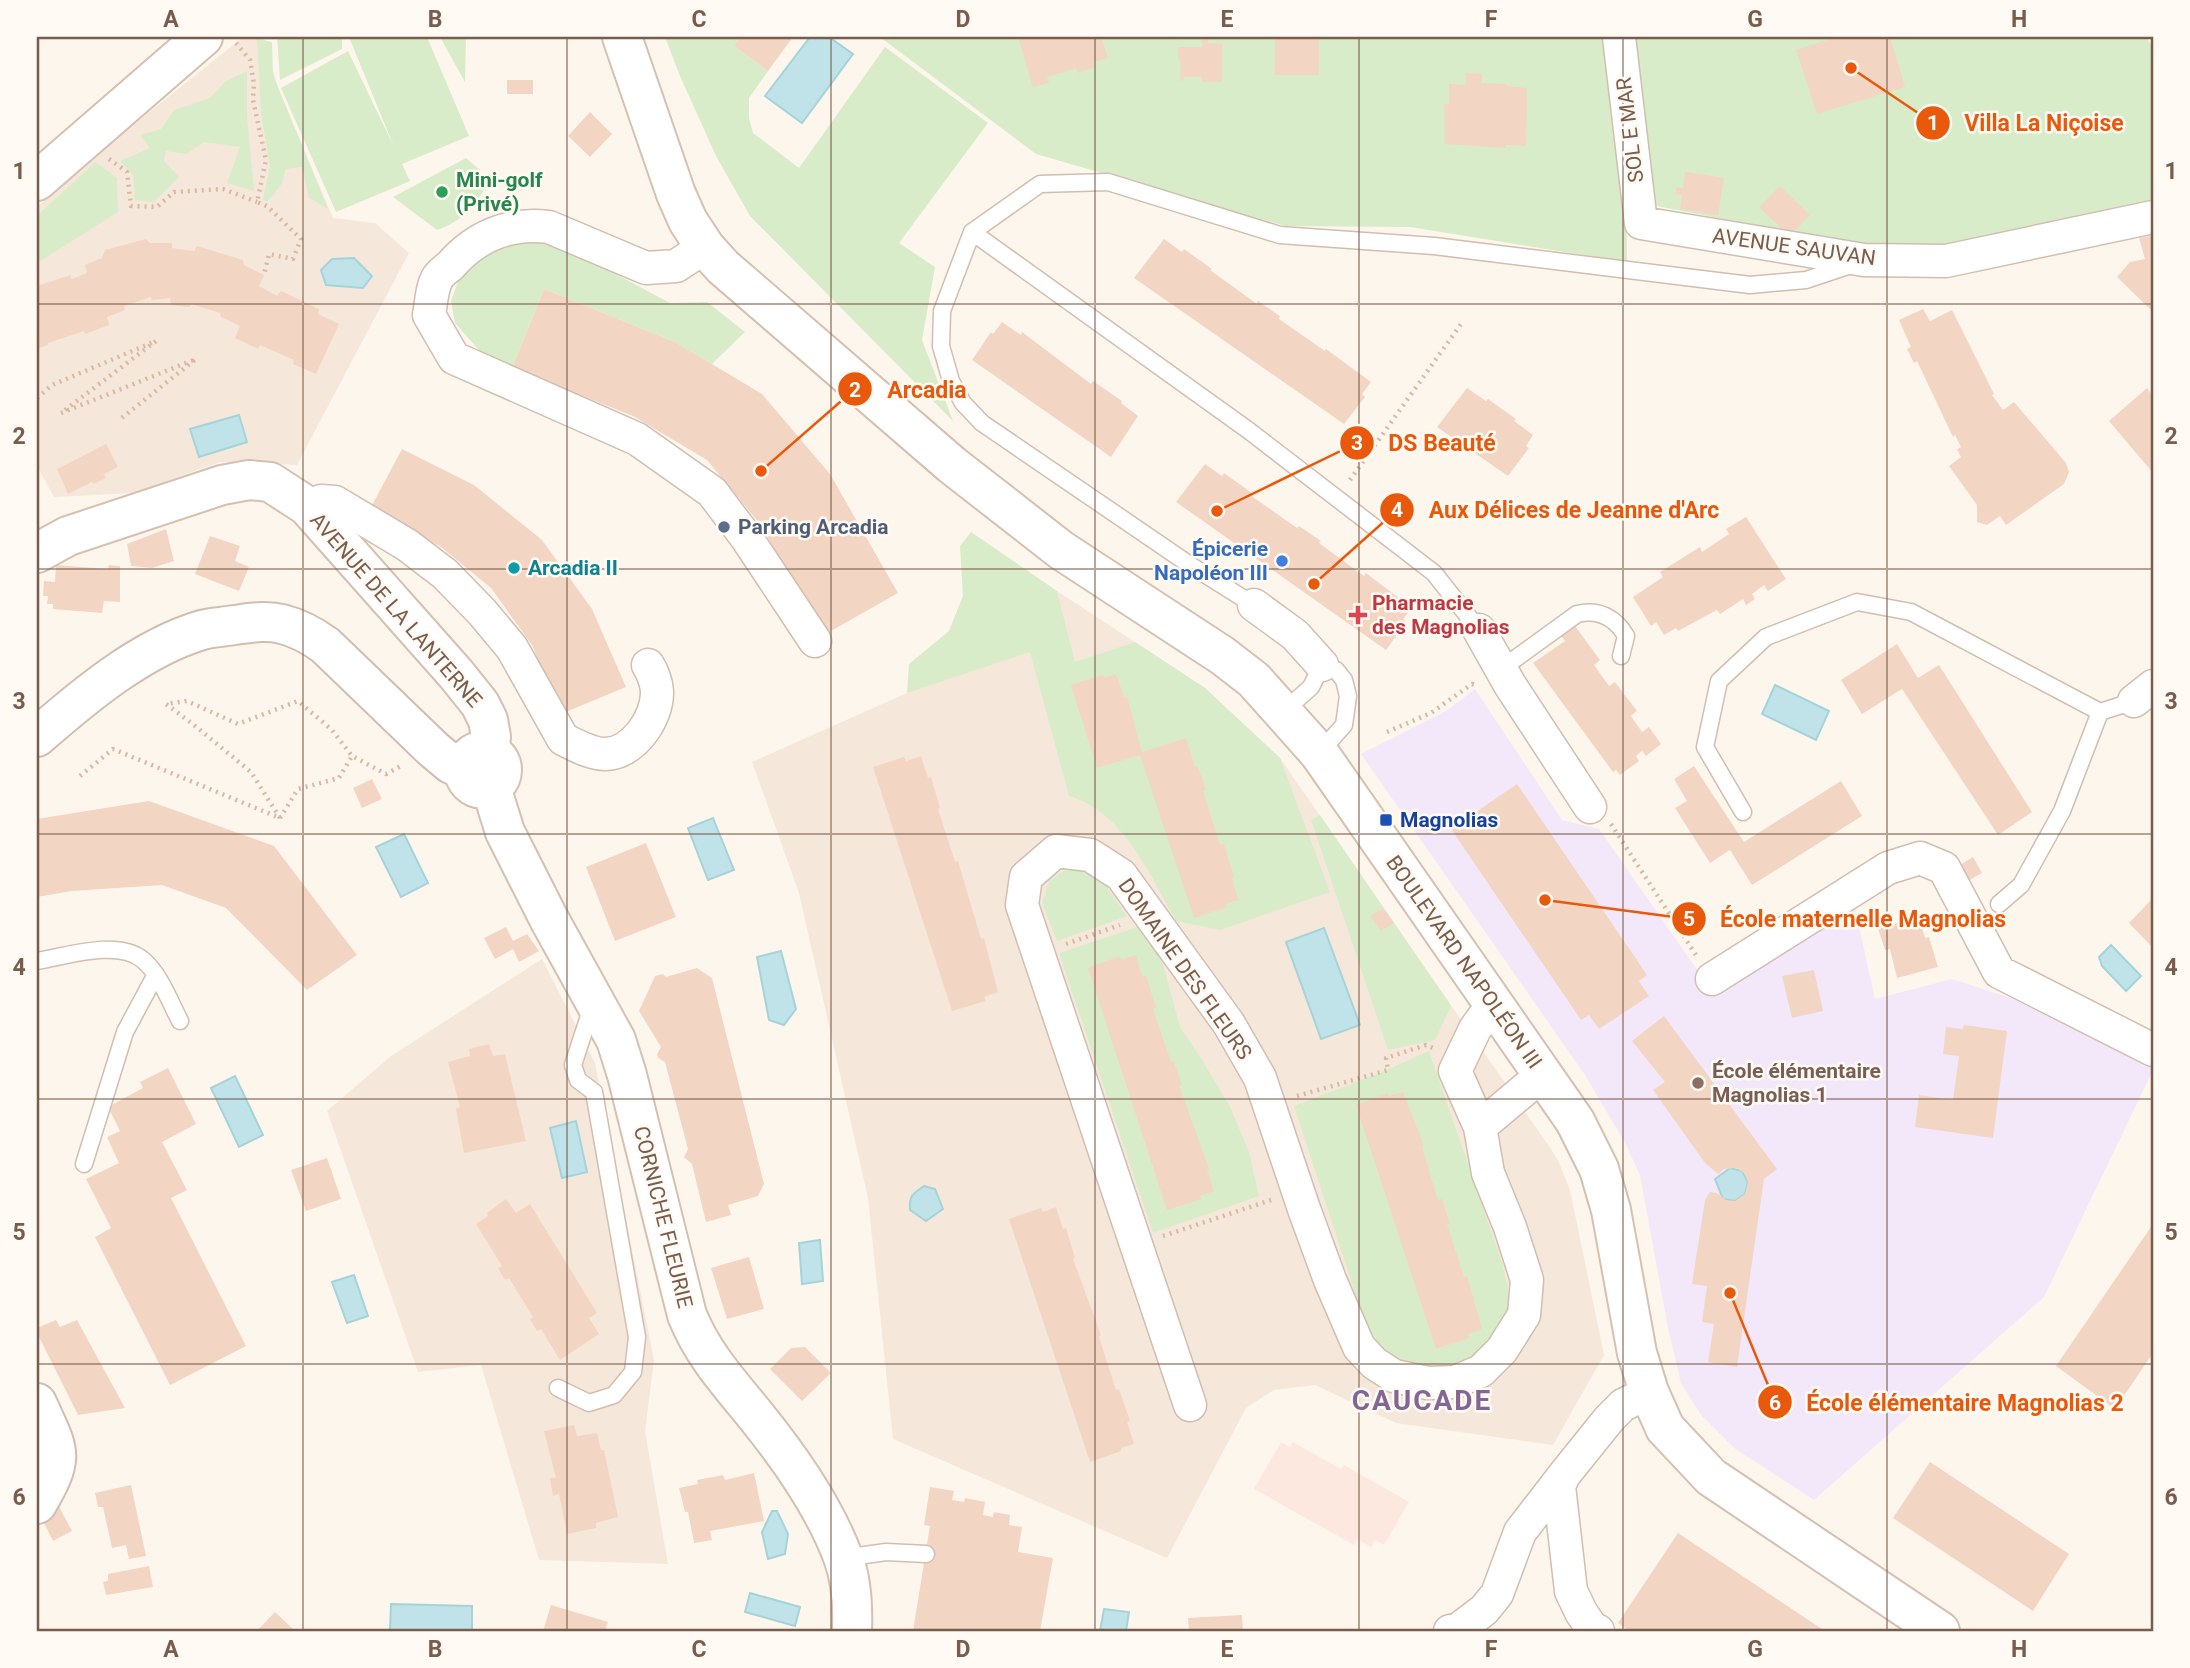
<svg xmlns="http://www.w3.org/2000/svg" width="2190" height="1668" viewBox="0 0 2190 1668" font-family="Roboto,sans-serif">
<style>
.residential{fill:#f5e8da}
.commercial{fill:#fde8e0}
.education{fill:#f3e8fa}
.green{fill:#d8ecc9}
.water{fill:#bfe3e8;stroke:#a5d3da;stroke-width:2}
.building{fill:#f3d5c3}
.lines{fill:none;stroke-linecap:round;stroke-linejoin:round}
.service-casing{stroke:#d1beb0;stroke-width:19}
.minor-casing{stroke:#d1beb0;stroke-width:35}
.tertiary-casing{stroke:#d1beb0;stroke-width:42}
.secondary-casing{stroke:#d6c0b0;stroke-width:42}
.path{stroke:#d9b8a5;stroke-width:4.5;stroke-dasharray:2 5;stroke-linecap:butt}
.service{stroke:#fff;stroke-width:16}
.minor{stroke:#fff;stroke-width:32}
.tertiary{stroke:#fff;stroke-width:38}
.secondary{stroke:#fff;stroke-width:38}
.grid{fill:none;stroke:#7a5c4d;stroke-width:2;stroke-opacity:0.55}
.leisure-dot{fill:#2e9e5b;stroke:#fffaf3;stroke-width:2.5}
.service-dot{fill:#5c6f8a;stroke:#fffaf3;stroke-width:2.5}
.shop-dot{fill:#3f7fe0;stroke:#fffaf3;stroke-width:2.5}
.culture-dot{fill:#0f9aa8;stroke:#fffaf3;stroke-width:2.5}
.health-dot{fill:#e0444e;stroke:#fffaf3;stroke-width:2.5}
.transit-dot{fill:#1a4fb4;stroke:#fffaf3;stroke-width:2.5}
.education-dot{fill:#8d6e63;stroke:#fffaf3;stroke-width:2.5}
.labels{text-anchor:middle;stroke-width:5;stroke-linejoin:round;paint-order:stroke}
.street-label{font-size:21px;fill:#7a5c4d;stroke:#fffaf3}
.leisure-label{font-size:21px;font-weight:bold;fill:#27864d;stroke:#fffaf3;text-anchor:start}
.service-label{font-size:21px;font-weight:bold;fill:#4e5e75;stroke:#fffaf3;text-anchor:start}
.shop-label{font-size:21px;font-weight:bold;fill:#366cbe;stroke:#fffaf3;text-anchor:end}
.culture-label{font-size:21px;font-weight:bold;fill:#0d838f;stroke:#fffaf3;text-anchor:start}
.health-label{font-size:21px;font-weight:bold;fill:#be3a42;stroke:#fffaf3;text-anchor:start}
.transit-label{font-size:21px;font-weight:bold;fill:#164399;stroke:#fffaf3;text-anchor:start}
.education-label{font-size:21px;font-weight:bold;fill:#785e54;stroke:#fffaf3;text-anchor:start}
.district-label{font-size:28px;font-weight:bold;letter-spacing:2px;fill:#846695;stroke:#fffaf3}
.leader{fill:none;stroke:#e8590c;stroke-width:2.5}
.callout-dot{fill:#e8590c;stroke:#fffaf3;stroke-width:2.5}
.mark-label{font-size:21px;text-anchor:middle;font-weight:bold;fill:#fff}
.callout-label{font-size:23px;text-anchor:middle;font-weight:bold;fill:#e8590c;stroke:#fffaf3;stroke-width:5;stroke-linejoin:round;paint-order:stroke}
.neatline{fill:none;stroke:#7a5c4d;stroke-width:2.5}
.grid-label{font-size:23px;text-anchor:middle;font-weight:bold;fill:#7a5c4d}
</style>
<rect width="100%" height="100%" fill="#fdf6ec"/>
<path class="residential" d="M243 37H264L278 88 333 218 375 223 409 253 297 465 220 462 133 493 54 497 37 466V207L122 134Z
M1057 591 1205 688 1280 758 1557 1158 1570 1190 1604 1355 1553 1445 1396 1423 1315 1385 1274 1390 1246 1408 1167 1558 893 1439 868 1198 799 893 752 762 907 693Z
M542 959 595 1063 654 1360 645 1431 668 1564 539 1560 481 1365 418 1372 327 1111 391 1056Z"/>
<path class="commercial" d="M1281 1442 1290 1447 1293 1442 1341 1469 1344 1465 1409 1502 1384 1545 1375 1540 1371 1547 1357 1539 1354 1545 1254 1489Z"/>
<path class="education" d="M1475 689 1562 820 1599 829 1700 974 1853 899 1875 999 1952 979 2085 1022 2153 1057V1070L2044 1297 1814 1500 1734 1448 1701 1415 1681 1383 1668 1328 1640 1175 1625 1143 1585 1075 1361 754 1446 711Z"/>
<path class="green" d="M277 37H342V49L280 80Z
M349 37H427L469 136 402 164 410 181 336 212 281 88 348 51 394 147Z
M440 37H466L465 82Z
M665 37H741L734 46 768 71 749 98V118L753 133 799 168 885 47 988 123 899 243 935 267 922 340 953 421 750 216 716 156 680 76Z
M880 37H1599L1610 46 1626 173 1627 262 1410 227 1286 226 1036 154Z
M1630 37H2147L2153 49V209L1904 254 1651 205Z
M257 39 272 42 273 75 328 209 309 198 302 167 286 169 281 185 267 202 263 199 270 166 261 114Z
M247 71V116L254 191 227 183 240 147 204 142 186 154 166 151 164 161 179 177 154 202 135 200 133 175 120 161 150 148 140 135 161 129 174 110 210 98 226 81Z
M466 158 480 170 486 187C473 208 461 222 437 230L393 197Z
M95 162 117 178 118 212 37 263V216Z
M543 240 571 250 670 303 707 302 745 332 712 364 675 342 544 289 512 368 485 357 455 323 451 301 467 257 494 242Z
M971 532 1057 591 1075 662 1135 642 1205 688 1280 758 1330 892 1220 930 1176 921C1149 874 1125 813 1069 796L1030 652 907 693 909 664 949 631 963 596 960 546Z
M1320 815 1451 1006 1435 1040 1388 1050 1311 820Z
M1082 869 1099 876 1127 916 1057 941 1042 903 1049 881 1065 870Z
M1141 926 1161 957 1180 1027 1201 1058 1230 1107 1249 1152 1259 1196 1153 1233 1059 953Z
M1429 1051 1502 1263 1508 1289 1507 1324 1472 1359 1446 1369 1427 1370 1382 1351 1363 1317 1294 1106 1375 1075Z"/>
<path class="water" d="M810 37H829L853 54 802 123 765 96Z
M354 258 372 276 363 288 326 285 321 270 332 259Z
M239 415 247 442 199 457 190 429Z
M1775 685 1829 711 1816 740 1762 714Z
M713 818 734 870 708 880 688 828Z
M404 834 428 883 401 897 376 847Z
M1324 928 1360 1025 1321 1039 1286 942Z
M2111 945 2141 976 2126 991 2102 966 2099 957Z
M781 951 796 1009 784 1025 769 1020 757 957Z
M235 1076 263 1135 239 1147 211 1088Z
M576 1121 587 1172 562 1178 550 1128Z
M1730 1168 1742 1171 1748 1182 1745 1194 1735 1201 1723 1199 1715 1179Z
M924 1186 935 1189 943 1209 926 1221 910 1210C909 1196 912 1194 924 1186Z
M820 1240 823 1281 802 1284 799 1243Z
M354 1275 368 1316 347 1323 332 1282Z
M772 1511H777L788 1534 785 1554 768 1559 762 1532Z
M750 1593 800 1607 795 1626 745 1612Z
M391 1604 472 1606V1631H390Z
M1104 1609 1129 1612 1126 1631H1100Z"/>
<path class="building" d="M741 37H793L768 71 734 46Z
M1018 37H1101L1108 58 1094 62 1095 67 1078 73 1076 68 1047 77 1049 83 1033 87Z
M1275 37H1319V75H1275Z
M1837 37H1890L1905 87 1817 114 1796 50Z
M1202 38 1208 39V43L1222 44V82H1202V77H1184V80L1180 81 1181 61 1178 60V47H1202Z
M1466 73 1482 74V83L1507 84V86L1527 88 1526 146 1506 145V148L1445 144 1444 104H1449V84L1466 85Z
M507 80H533V94H507Z
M590 112 612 134 590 157 568 136Z
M1685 172 1724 178 1718 215 1680 209 1682 195 1676 194V187L1683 188Z
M1780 186 1810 215 1789 236 1759 207Z
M2153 235V312L2117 277 2130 262 2145 259 2139 238Z
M146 239 150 243H172V248L194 251 197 246 243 260 244 265 264 275 259 286 277 296 281 291 319 309 318 314 339 324 316 374 293 364 294 360 260 345 258 349 235 338 240 326 221 317 220 313 191 304 189 307 171 305 170 298 152 300 151 297 124 306 125 310 107 317 109 325 85 334 84 331 48 343V345L37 349V286L70 275 72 279 87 273 85 265 102 258 105 250Z
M1164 239 1182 252 1184 249 1212 269 1210 270 1257 304 1258 301 1280 316 1279 319 1325 351 1326 349 1371 382 1362 394 1365 397 1344 424 1134 278Z
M544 289 675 342 762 394 830 474 898 593 824 635 760 524 707 460 633 416 512 368Z
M1923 309 1930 321 1952 310 1994 394 1992 395 2003 410 2014 402 2066 463 2069 472 2064 484 2006 525 2000 516 1987 525 1977 522V505L1949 466 1961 457 1957 449 1961 447 1955 435 1953 437 1917 361 1914 363 1907 349 1911 347 1899 320Z
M1002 322 1021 335 1022 332 1091 384 1093 381 1122 401 1121 403 1138 416 1111 457 972 360 991 332 993 334Z
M1467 388 1486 401 1488 399 1516 419 1514 421 1533 435 1526 446 1529 448 1508 476 1437 427Z
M2147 388 2153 396V473L2109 421Z
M106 444 118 467 104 474 106 478 93 484 92 482 68 494 57 469Z
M402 449 474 485 542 540 592 609 626 687 561 714 532 645 491 588 441 547 370 509Z
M1205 464 1222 476 1224 473 1252 493 1250 495 1297 528 1299 526 1321 541 1319 543 1364 576 1366 573 1412 608 1403 619 1406 622 1386 650 1176 502Z
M1746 517 1786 579 1768 591 1764 585 1752 594 1755 599 1746 605 1743 599 1720 614 1717 610 1678 631 1676 628 1664 635 1656 622 1651 626 1633 597 1663 577 1660 572 1700 547 1702 552 1729 534 1726 529Z
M166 529 174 561 152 568 131 566 127 544Z
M210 536 240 546 235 561 249 567 239 591 195 574Z
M56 565 108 569 109 565 120 566V602L104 601 102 613 53 609V604H47L48 596H43L44 581 55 582Z
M1575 626 1600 660 1594 665 1609 686 1615 682 1637 711 1631 716 1642 732 1649 727 1661 744 1646 756 1642 751 1636 756 1639 761 1620 775 1616 770 1613 772 1533 663 1565 641 1561 636Z
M1897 644 1918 678 1939 665 2032 812 1998 835 1902 689 1862 714 1841 680Z
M1116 674 1124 697H1127L1142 752 1186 738 1195 767H1198L1206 790 1203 791 1220 845 1224 844 1234 877 1232 878 1238 900 1225 904 1227 907 1194 918 1140 755 1097 768 1071 685 1103 675 1104 678Z
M921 756 928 778 931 777 940 808 938 809 955 862 958 861 981 939 984 938 998 992 984 997 986 1001 952 1011 873 767 904 757 906 761Z
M1694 766 1744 842 1841 781 1862 816 1752 885 1730 850 1710 863 1675 808 1687 801 1674 779Z
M372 779 382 799 362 808 353 788Z
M1517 784 1647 975 1639 981 1649 996 1599 1029 1589 1015 1581 1020 1451 829Z
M149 801 274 846 357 955 307 990 226 908 162 885 72 891 37 897V819Z
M646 843 676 917 615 941 586 867Z
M1973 857 1982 873 1961 885 1952 870Z
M2153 898V948L2129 923Z
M1383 908 1394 923 1381 931 1370 916Z
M1919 918 1925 938 1929 937 1938 967 1897 978 1890 949 1885 950 1878 928Z
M506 927 513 941 527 934 539 951 519 962 513 949 495 959 484 938Z
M1136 955 1142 977 1146 976 1156 1008 1153 1009 1171 1062 1173 1060 1182 1085H1179L1209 1169 1207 1170 1214 1191 1200 1196 1201 1199 1167 1210 1088 968 1120 956 1121 960Z
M697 968 712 978 764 1184 758 1196 728 1205 731 1215 706 1222 692 1164 684 1157 688 1149 665 1062 658 1058 657 1054 661 1047 639 1011 655 976 663 974 666 977Z
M1814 970 1823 1011 1792 1018 1782 976Z
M1664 1016 1777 1169 1764 1179 1737 1367 1708 1362 1714 1324 1702 1322 1707 1286 1692 1284 1705 1200 1710 1192 1717 1193 1726 1200 1735 1201 1745 1194 1748 1182 1744 1173 1736 1168 1724 1169 1718 1174 1705 1163 1653 1090 1665 1082 1632 1041Z
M1964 1025 2007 1031 1993 1138 1915 1127 1919 1095 1953 1100 1959 1056 1943 1054 1946 1027 1963 1029Z
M489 1044 493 1056 505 1054 526 1141 464 1153 456 1109 460 1107 448 1062 470 1056 469 1049Z
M168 1068 196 1124 162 1142 187 1190 171 1198 246 1346 170 1385 95 1237 111 1228 86 1179 119 1163 107 1137 120 1131 108 1107 143 1088 140 1082Z
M1403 1092 1424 1146 1422 1147 1438 1200 1442 1199 1450 1224H1447L1464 1277 1467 1276 1482 1329 1468 1334 1469 1338 1436 1349 1356 1105 1388 1093 1389 1096Z
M327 1158 341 1199 306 1211 291 1170Z
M506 1199 516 1213 530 1204 597 1313 589 1318 599 1334 560 1360 541 1329 537 1331 530 1319 533 1317 509 1278 505 1280 498 1268 502 1266 476 1224 488 1216 487 1213Z
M1056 1207 1063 1229 1066 1228 1075 1258 1073 1259 1101 1335 1099 1337 1116 1390 1119 1389 1130 1421 1127 1422 1134 1444 1121 1448V1451L1090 1462 1009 1219 1041 1208 1043 1212Z
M2153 1224V1353L2115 1409 2056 1366Z
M749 1257 764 1309 727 1319 711 1268Z
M56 1320 60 1327 77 1320 125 1408 78 1415 37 1333V1328Z
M805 1347 831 1373 802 1401 770 1369 791 1348Z
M574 1425 577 1436 597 1433 601 1450H604L618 1517 596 1523V1528L567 1534 559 1494 553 1496 550 1478H556L544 1431Z
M1930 1462 2069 1554 2033 1611 1893 1518Z
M754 1473 764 1521 710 1531 712 1540 694 1543 688 1512H685L679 1488 698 1484 697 1480 723 1475 725 1480Z
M131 1485 146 1556 129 1559 126 1545 112 1548 103 1507H98L95 1493Z
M930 1487 954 1491 952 1500 964 1502 965 1498 985 1502 983 1515 993 1517 994 1512 1010 1515 1009 1525 1022 1527 1018 1552 1053 1558 1040 1631H913L930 1526 924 1525Z
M57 1503 72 1531 53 1541 42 1519Z
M1678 1533 1825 1631H1630L1618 1623Z
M149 1566 153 1587 106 1595 103 1582 108 1581V1574Z
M551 1605 608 1622 605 1631H543Z
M275 1612 295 1631H257Z
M1242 1615 1243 1631H1189L1188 1618Z"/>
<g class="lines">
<defs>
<path id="service" d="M972 232 1248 430 1434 573 1479 630
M1254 605 1190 565 982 423 963 403 951 381 941 346 942 311 972 232 1040 184 1108 182 1280 235 1434 246 1750 285 1806 280 1854 264
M1501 669 1577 614C1598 609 1615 617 1626 636L1621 656
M1284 711 1311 687 1322 665 1336 670 1344 680 1348 696 1344 725 1319 753
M1743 812 1705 747 1719 681 1766 637 1857 602 1911 612 2100 712 2134 701
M1999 904 2021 885 2062 811 2100 712
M37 961C67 956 118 939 143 960 160 974 170 1002 180 1021
M84 1164 125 1032 155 976
M558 1388 589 1403 614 1395 633 1372 637 1337 594 1092 578 1080 573 1065 592 1007
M844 1558 886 1552 926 1554"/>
<path id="minor" d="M1619 37 1641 223 1864 260 1946 261 2153 217
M705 247 676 266 646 268 549 227C510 222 476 236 450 266 446 269 441 273 438 277 432 286 431 304 429 315L454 358 637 439 712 492 746 537 815 641
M307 506 321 501 335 502 407 545 445 574 482 612 512 648 563 739C575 745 591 754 605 754 633 754 658 718 657 691 656 681 653 673 648 665
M1254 605 1295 635 1322 665
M1479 630 1510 685 1590 807
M2134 701 2153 686
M1712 979 1888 868 1920 858 1944 868 1999 972 2153 1050
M1480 1127 1542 1075
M1190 1405 1022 905 1026 877 1056 851 1090 855 1121 875 1229 1024 1260 1078 1304 1209 1330 1280 1359 1347 1374 1363 1394 1376 1428 1383 1455 1382 1481 1371 1502 1350 1524 1315 1527 1280 1510 1227 1488 1173 1480 1127 1455 1071 1475 1029 1493 1004
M1450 1631 1459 1629 1484 1610 1497 1594 1520 1532 1564 1475
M1598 1631 1591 1627 1581 1612 1571 1591 1559 1486 1564 1475 1609 1419 1623 1405 1649 1392"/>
<path id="tertiary" d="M37 737C84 696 141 648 202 630 212 627 224 627 234 625 250 623 266 620 282 624 298 628 311 635 325 645L433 749 451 764 465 770
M37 1403C59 1452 66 1455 37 1504"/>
<path id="secondary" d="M622 37 676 194 688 221 705 247 723 267 952 465 1061 550 1223 656 1254 680 1319 753 1575 1121 1599 1169 1611 1210 1637 1353 1649 1392 1665 1428 1711 1477 1940 1631
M37 181 203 37
M37 553 68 536 222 485 249 480 270 482 307 506 456 674 480 704 488 720 491 737 489 752
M464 770a19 19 0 1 1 38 0a19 19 0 1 1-38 0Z
M491 787 505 832 549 919 616 1040 627 1075 687 1315C703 1355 730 1384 756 1416 790 1458 824 1506 843 1557 852 1581 853 1607 852 1631"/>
</defs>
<use href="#service" class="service-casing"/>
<use href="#minor" class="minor-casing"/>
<use href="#tertiary" class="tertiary-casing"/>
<use href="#secondary" class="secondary-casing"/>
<path class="path" d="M236 43 250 60 254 84 253 100 266 160 257 202 267 206 301 239 293 259 269 254 264 275
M109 159 127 172 131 206 157 207 174 192 223 189 257 202
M37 398 52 385 156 341 61 413 196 359 118 421
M1350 480 1461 324
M1387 732 1431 713 1472 684 1478 686
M80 776 113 749 280 818
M280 818 251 772 194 725 166 704 187 701 238 724 298 701 332 730 352 756 386 774 403 765
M280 818 298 789 339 778 352 756
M1611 824 1696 955
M1066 944 1120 925
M1297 1096 1388 1070 1386 1058 1426 1045 1435 1049
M1163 1236 1271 1200"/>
<use href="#service" class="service"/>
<use href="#minor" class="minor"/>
<use href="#tertiary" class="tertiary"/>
<use href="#secondary" class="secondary"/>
</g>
<path class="grid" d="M303 37V1631M567 37V1631M831 37V1631M1095 37V1631M1359 37V1631M1623 37V1631M1887 37V1631M37 304H2153M37 569H2153M37 834H2153M37 1099H2153M37 1364H2153"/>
<circle class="leisure-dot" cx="442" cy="192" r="7"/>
<circle class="service-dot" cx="724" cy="527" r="7"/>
<circle class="shop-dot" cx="1282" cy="561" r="7"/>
<circle class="culture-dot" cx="514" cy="568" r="7"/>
<path class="health-dot" d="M1354.5 604.5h7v7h7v7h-7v7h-7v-7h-7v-7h7z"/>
<rect class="transit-dot" x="1379" y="813" width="14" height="14" rx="3.5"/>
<circle class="education-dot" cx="1698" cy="1083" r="7"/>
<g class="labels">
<g class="street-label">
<text transform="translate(1630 130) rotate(-97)" y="7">SOL E MAR</text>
<text transform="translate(1794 247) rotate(8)" y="7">AVENUE SAUVAN</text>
<text transform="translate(396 610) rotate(49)" y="7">AVENUE DE LA LANTERNE</text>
<text transform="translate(1464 962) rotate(55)" y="7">BOULEVARD NAPOLÉON III</text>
<text transform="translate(1185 969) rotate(55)" y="7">DOMAINE DES FLEURS</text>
<text transform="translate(663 1217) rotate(76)" y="7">CORNICHE FLEURIE</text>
</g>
<g class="leisure-label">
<text x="456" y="187">Mini-golf<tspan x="456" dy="24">(Privé)</tspan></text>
</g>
<g class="service-label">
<text x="738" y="534">Parking Arcadia</text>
</g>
<g class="shop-label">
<text x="1268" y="556">Épicerie<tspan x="1268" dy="24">Napoléon III</tspan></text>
</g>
<g class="culture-label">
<text x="528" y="575">Arcadia II</text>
</g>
<g class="health-label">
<text x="1372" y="610">Pharmacie<tspan x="1372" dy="24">des Magnolias</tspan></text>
</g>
<g class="transit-label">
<text x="1400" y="827">Magnolias</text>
</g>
<g class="education-label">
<text x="1712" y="1078">École élémentaire<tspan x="1712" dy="24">Magnolias 1</tspan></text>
</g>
<g class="district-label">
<text x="1422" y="1410">CAUCADE</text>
</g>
</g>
<path class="leader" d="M1851 68L1933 123M761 471L855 389M1217 511L1357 443M1314 584L1397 510M1545 900L1689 919M1730 1293L1775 1402"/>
<g class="callout-dot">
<circle cx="1851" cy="68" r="7"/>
<circle cx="761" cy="471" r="7"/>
<circle cx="1217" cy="511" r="7"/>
<circle cx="1314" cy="584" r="7"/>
<circle cx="1545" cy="900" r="7"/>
<circle cx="1730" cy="1293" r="7"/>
<circle cx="1933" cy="123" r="18"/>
<circle cx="855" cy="389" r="18"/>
<circle cx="1357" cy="443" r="18"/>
<circle cx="1397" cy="510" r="18"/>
<circle cx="1689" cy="919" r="18"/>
<circle cx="1775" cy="1402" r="18"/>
</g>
<g class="mark-label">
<text x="1933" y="130">1</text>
<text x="855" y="397">2</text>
<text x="1357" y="450">3</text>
<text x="1397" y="517">4</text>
<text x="1689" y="926">5</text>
<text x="1775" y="1410">6</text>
</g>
<g class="callout-label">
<text x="2044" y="131">Villa La Niçoise</text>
<text x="927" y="398">Arcadia</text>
<text x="1442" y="451">DS Beauté</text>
<text x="1574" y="518">Aux Délices de Jeanne d'Arc</text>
<text x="1863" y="927">École maternelle Magnolias</text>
<text x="1965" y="1411">École élémentaire Magnolias 2</text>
</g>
<rect width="2190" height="1668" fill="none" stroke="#fffaf3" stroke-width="77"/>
<rect x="38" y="38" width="2114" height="1592" class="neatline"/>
<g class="grid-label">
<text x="171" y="27">A</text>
<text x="435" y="27">B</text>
<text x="699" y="27">C</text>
<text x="963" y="27">D</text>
<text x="1227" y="27">E</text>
<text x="1491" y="27">F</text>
<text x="1755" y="27">G</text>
<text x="2019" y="27">H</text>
<text x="19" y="179">1</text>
<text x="2171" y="179">1</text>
<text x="19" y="444">2</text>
<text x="2171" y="444">2</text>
<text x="19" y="709">3</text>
<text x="2171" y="709">3</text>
<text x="19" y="975">4</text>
<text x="2171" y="975">4</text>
<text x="19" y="1240">5</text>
<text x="2171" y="1240">5</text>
<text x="19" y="1505">6</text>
<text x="2171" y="1505">6</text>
<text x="171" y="1657">A</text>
<text x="435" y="1657">B</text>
<text x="699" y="1657">C</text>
<text x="963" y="1657">D</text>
<text x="1227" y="1657">E</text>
<text x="1491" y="1657">F</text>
<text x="1755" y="1657">G</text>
<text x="2019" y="1657">H</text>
</g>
</svg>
